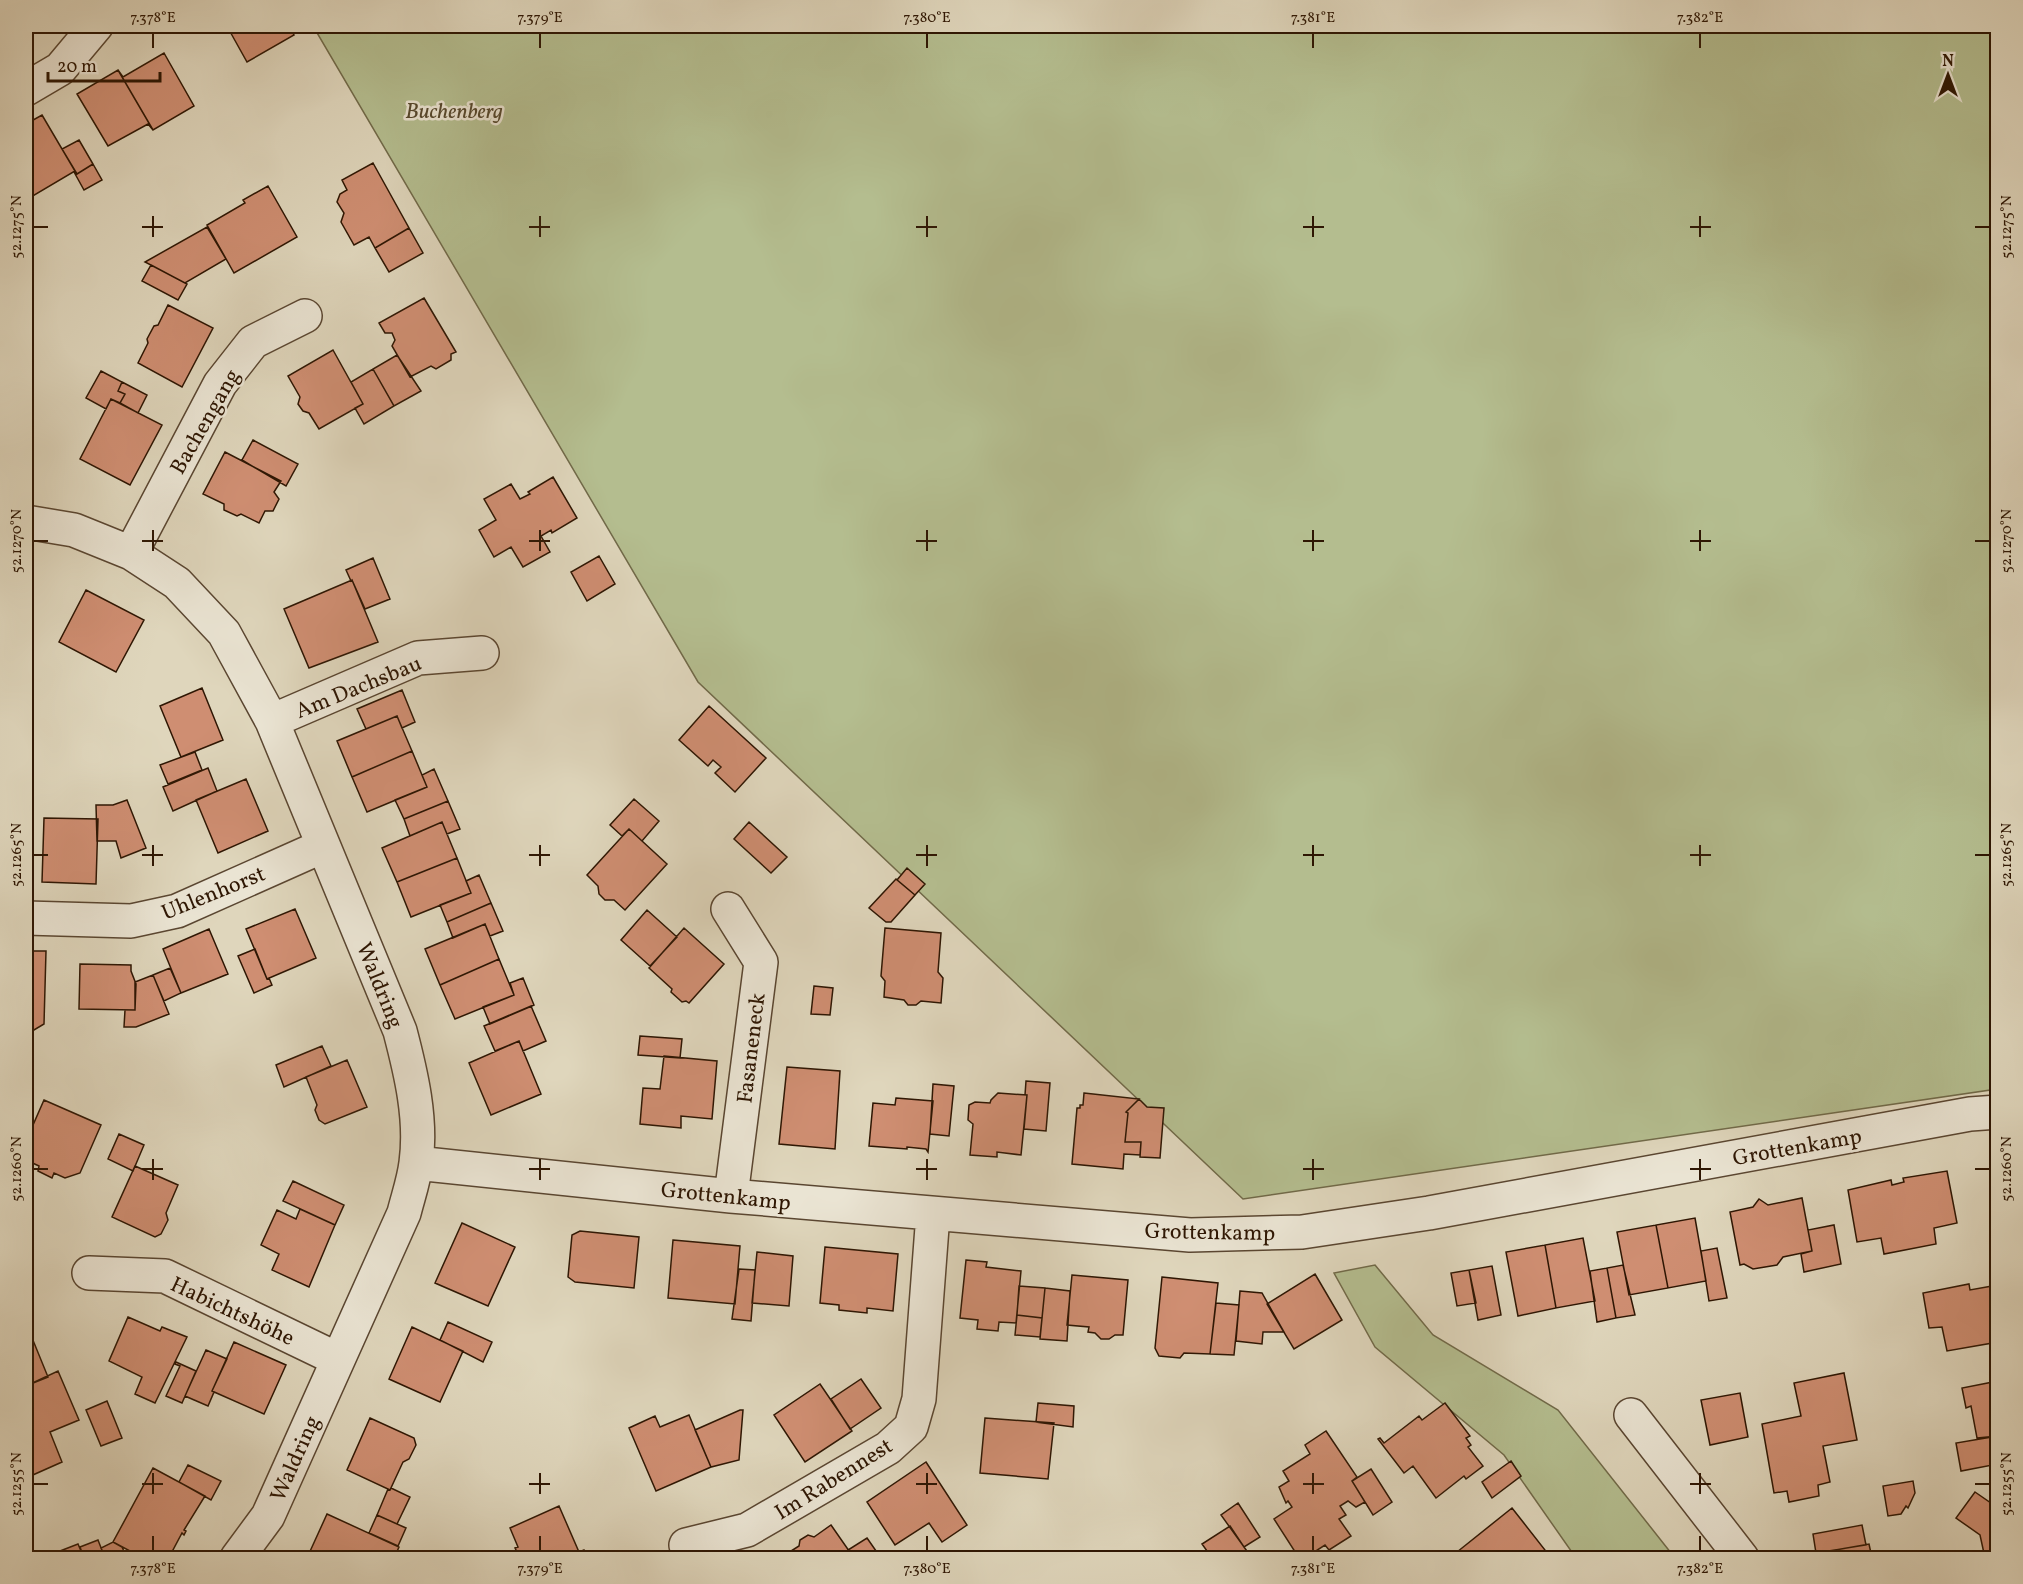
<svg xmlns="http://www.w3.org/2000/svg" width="2023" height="1584" viewBox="0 0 2023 1584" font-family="Vollkorn,serif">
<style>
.green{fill:#b4bd8f;stroke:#716a49;stroke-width:1.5}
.building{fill:#cf8e72;stroke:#2e1603;stroke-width:1.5}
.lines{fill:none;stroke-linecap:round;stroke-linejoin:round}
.minor-casing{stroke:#5a4631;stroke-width:36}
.minor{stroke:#eae4d3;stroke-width:33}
.ticks{fill:none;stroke:#2e1603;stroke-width:2}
.labels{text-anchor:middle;stroke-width:5;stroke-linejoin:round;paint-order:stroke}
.park-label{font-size:22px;font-style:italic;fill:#56482d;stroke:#eae4d3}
.street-label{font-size:22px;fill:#2e1603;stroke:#eae4d3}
.neatline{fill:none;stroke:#2e1603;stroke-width:2}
.ticks-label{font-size:15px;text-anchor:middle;fill:#2e1603}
</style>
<rect width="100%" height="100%" fill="#dfd6bc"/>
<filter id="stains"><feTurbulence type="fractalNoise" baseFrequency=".00333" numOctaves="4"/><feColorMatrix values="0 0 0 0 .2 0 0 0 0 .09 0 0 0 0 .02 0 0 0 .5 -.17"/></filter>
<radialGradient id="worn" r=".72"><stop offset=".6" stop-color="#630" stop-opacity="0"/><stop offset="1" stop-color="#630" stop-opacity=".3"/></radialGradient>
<path class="green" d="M313 26H1997V1089L1243 1199 698 682Z
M1375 1265 1433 1335 1558 1410 1675 1558H1576L1504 1455 1375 1347 1334 1273Z"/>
<path class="building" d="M228 26H293L291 30 294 35 247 62 228 28 229 27Z
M164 53 194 106 153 130 118 70 123 77Z
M118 70 153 130 148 124 108 146 77 94Z
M42 115 75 171 26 200V124Z
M79 140 93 164 77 174 62 149Z
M373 163 409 228 375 248 369 237 354 245 341 222 344 213 337 202 340 194 347 190 342 180Z
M93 164 102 180 84 190 74 172 77 174Z
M268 186 297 237 234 273 207 225 245 203 243 200Z
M207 227 226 259 185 283 145 262Z
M409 228 423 253 389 272 375 248Z
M151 265 187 284 178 300 142 281Z
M424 298 456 352 451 354V360L436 369 431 366 410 377 392 346 395 340 392 333H385L379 323Z
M168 305 213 328 182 387 138 363 148 343 147 339 154 326 158 325Z
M333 350 363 404 319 429 309 413 303 411 298 404 300 397 288 376Z
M397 355 421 391 394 406 373 369Z
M373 369 394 406 364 424 355 408 363 404 351 382Z
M101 371 122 382 118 391 125 394 120 403 111 399 106 409 86 398Z
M122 382 147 395 138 413 120 403 125 394 118 391Z
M111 399 162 425 130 485 80 459Z
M253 440 298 464 286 486 242 460Z
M225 452 281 481 274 492 279 499 273 511H265L259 523 241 514 237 516 224 510V504L203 494Z
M553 477 577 518 552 533 551 530 541 536 550 552 523 567 511 547 494 557 479 530 496 520 484 499 511 484 520 499 530 494 528 492Z
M599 556 615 584 587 601 571 572Z
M373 558 390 599 365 609 352 580 351 581 346 570Z
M352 580 378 642 309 668 284 609Z
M86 590 144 620 116 672 59 642Z
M202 688 223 740 181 757 160 706Z
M402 690 415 722 402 728 397 716 366 729 357 709Z
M709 706 766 758 735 792 715 773 721 767 713 760 708 766 679 740Z
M397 716 412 751 352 777 337 741Z
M412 751 427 787 367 812 352 777Z
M195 752 202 770 168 784 160 765Z
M208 768 217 791 173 811 163 787Z
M434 769 448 801 404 819 395 800 427 787 422 775Z
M246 779 268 831 218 853 196 800Z
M634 799 659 821 642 841 629 829 622 836 610 825Z
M127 800 146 848 121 858 116 841H97L96 805H113Z
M448 801 460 829 447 834 442 822 410 836 404 819Z
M44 818 98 819 96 884 42 882Z
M442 822 457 858 397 882 382 848Z
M749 822 787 857 771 873 734 839Z
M629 829 667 864 625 910 614 900H605L599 894 598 886 587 875Z
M457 858 471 893 411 917 397 882Z
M907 868 925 884 915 895 897 880Z
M479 875 491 903 447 922 440 905 471 893 466 881Z
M896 879 915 895 891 922H886L869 908Z
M491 903 503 931 490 936 485 924 453 938 447 922Z
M295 909 316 958 267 979 246 929Z
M647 910 677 937 650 966 621 940Z
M485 924 499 959 440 985 425 949Z
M684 928 724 964 689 1003 686 1001 682 1002 671 992 672 989 649 968Z
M885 928 941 933 938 972 943 978 941 1003 921 1001 916 1005H908L904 1000 884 997 885 981 881 976Z
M209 929 228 974 181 993 163 949Z
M255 949 267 979 269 978 272 985 254 993 238 956Z
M26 951H46L44 1024 34 1030H26Z
M499 959 514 995 455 1019 440 985Z
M80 964 131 965V971L136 984 135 1010 79 1009Z
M170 968 181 993 164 1001 153 975Z
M153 975 169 1014 136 1027H124L125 1010H135V982Z
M523 978 534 1005 490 1024 483 1007 514 995 510 983Z
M814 986 833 988 830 1015 811 1014Z
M531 1006 546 1041 523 1051 519 1041 495 1051 484 1026Z
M640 1036 682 1039 680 1058 638 1055Z
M519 1041 541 1094 491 1115 469 1063Z
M322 1046 331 1066 284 1087 276 1065Z
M664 1056 717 1061 712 1119 681 1116V1128L640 1124 643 1088 660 1089Z
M347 1060 367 1107 325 1124 319 1120 315 1110 317 1105 306 1077Z
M787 1067 840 1071 835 1149 779 1144Z
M1026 1081 1050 1083 1046 1131 1024 1129 1027 1095H1025Z
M933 1084 954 1086 949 1136 930 1134Z
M998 1093 1027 1095 1021 1155 997 1152V1157L970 1155 973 1124 968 1120 969 1105 975 1102 990 1103 991 1100Z
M1084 1093 1139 1099 1126 1112 1128 1113 1125 1142H1141L1140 1155 1124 1154 1123 1169 1072 1164 1077 1108H1080V1105H1083Z
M896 1098 933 1101 928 1152 926 1149 907 1147V1149L869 1146 873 1103 895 1105Z
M1139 1099 1147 1107 1164 1108 1160 1158 1140 1157 1141 1142H1125L1128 1113 1126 1112Z
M44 1100 101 1125 80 1173 65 1178 54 1173 52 1178 38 1171 39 1166 26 1160V1141Z
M119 1134 144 1145 133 1171 108 1159Z
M135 1166 178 1185 166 1213 168 1220 161 1234 155 1237 112 1217Z
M1947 1171 1957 1223 1934 1228 1936 1244 1884 1254 1881 1238 1857 1242 1848 1190 1891 1180 1892 1185 1904 1182 1903 1178Z
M293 1181 344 1205 335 1225 283 1201Z
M1802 1198 1812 1251 1783 1257 1777 1265 1753 1269 1744 1264 1740 1265 1730 1212 1753 1207 1759 1199 1768 1205Z
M300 1209 335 1225 309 1287 272 1270 279 1254 261 1245 277 1210 296 1219Z
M1695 1218 1706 1281 1668 1288 1656 1225Z
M462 1223 515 1247 488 1306 435 1283Z
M1656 1225 1668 1288 1629 1295 1617 1232Z
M1834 1225 1841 1264 1804 1272 1801 1254 1812 1251 1808 1230Z
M580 1231 639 1237 634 1288 575 1282 568 1277 572 1235Z
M1583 1238 1595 1301 1556 1308 1545 1245Z
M673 1240 740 1246 735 1304 668 1298Z
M1545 1245 1556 1308 1518 1316 1506 1252Z
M825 1247 898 1254 893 1311 867 1308V1313L839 1310V1305L820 1303Z
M1717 1248 1727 1298 1709 1301 1701 1251Z
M757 1252 793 1256 789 1306 752 1303Z
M966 1260 987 1262 986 1267 1021 1271 1016 1323 999 1322 998 1331 977 1329 978 1320 960 1318Z
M1623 1265 1635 1315 1616 1318 1607 1268Z
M1492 1266 1501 1315 1478 1320 1469 1270Z
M1607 1268 1616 1318 1597 1322 1590 1271Z
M739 1269 755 1270 751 1321 732 1319Z
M1469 1270 1476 1303 1457 1306 1451 1273Z
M1315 1274 1342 1320 1294 1349 1267 1304Z
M1072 1275 1128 1280 1123 1335H1115L1109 1339H1101L1095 1333 1088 1332 1089 1327 1067 1325Z
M1162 1277 1218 1283 1210 1354 1184 1353 1180 1358 1159 1356 1155 1348Z
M1969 1284 1970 1290 1998 1285V1342L1947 1351 1942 1327 1929 1328 1923 1293Z
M1019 1286 1045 1288 1042 1318 1017 1315Z
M1045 1288 1070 1291 1067 1341 1040 1339Z
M1240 1291 1262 1293 1284 1332H1263L1262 1344 1236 1341Z
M1216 1303 1239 1305 1234 1355 1210 1354Z
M1017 1315 1042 1318 1040 1337 1015 1335Z
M128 1317 160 1331 162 1327 187 1337 155 1403 135 1394 142 1377 109 1361Z
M448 1322 492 1342 483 1362 440 1340Z
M412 1327 463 1351 440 1402 389 1379Z
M28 1328 48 1377 26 1386V1330Z
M234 1342 286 1365 264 1414 212 1391Z
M206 1350 227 1359 212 1391 214 1392 208 1406 185 1396Z
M176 1362 196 1371 182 1403 166 1396 180 1366 175 1364Z
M58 1371 79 1420 50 1432 62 1462 26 1478V1435L28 1434 26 1429V1386Z
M1844 1373 1857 1440 1823 1446 1830 1482 1818 1485 1819 1496 1789 1502 1787 1491 1774 1493 1762 1424 1801 1416 1794 1383Z
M861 1379 881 1408 850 1429 831 1399Z
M1998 1381V1436L1977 1438 1971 1406 1966 1408 1962 1388Z
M820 1384 852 1431 805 1462 774 1415Z
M1740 1393 1748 1437 1710 1445 1701 1400Z
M107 1401 122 1438 101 1446 86 1410Z
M1038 1403 1074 1406 1073 1427 1036 1422Z
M1445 1403 1470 1436 1466 1438 1471 1445 1468 1447 1483 1466 1466 1479 1464 1476 1436 1498 1413 1466 1404 1473 1378 1439 1380 1438 1384 1443 1419 1416 1422 1420Z
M740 1410H743L739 1460 711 1467 695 1430Z
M689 1415 711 1467 656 1491 629 1428 655 1416 660 1427Z
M370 1418 414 1438 416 1445 409 1459 403 1462 390 1490 347 1470Z
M985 1418 1054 1423 1048 1479 980 1473Z
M1326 1431 1357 1477 1352 1481 1365 1502 1356 1507 1348 1501 1340 1506 1346 1515 1339 1519 1351 1536 1329 1550 1325 1545 1305 1558H1299L1274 1519 1292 1507 1288 1501 1286 1503 1279 1487 1289 1481 1283 1471 1310 1454 1305 1445Z
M1998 1436V1464L1961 1471 1956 1443Z
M1511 1461 1521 1476 1492 1498 1482 1482Z
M926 1462 967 1525 942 1542 929 1523 895 1545 867 1502Z
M188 1465 221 1481 211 1500 179 1482Z
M153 1468 205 1496 184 1530 186 1531 184 1535 182 1533 173 1550 175 1551 171 1558H143L113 1542Z
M1371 1469 1392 1502 1373 1515 1352 1481Z
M1913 1481 1915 1493 1908 1508 1906 1506 1901 1514 1888 1516 1883 1486Z
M391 1488 410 1497 397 1524 377 1515 388 1489 390 1490Z
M1975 1492 1998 1508V1558H1985L1980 1535 1956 1518Z
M1238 1503 1260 1537 1244 1547 1221 1515Z
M559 1506 579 1552 584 1550 588 1558H520L515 1548 518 1547 510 1528Z
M1512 1508 1545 1550 1541 1553 1546 1558H1462L1457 1552Z
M327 1514 399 1547 394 1558H307Z
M377 1515 406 1528 398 1546 369 1533Z
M831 1525 854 1558H780L799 1546 800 1540 808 1535 814 1537Z
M1862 1525 1866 1545 1816 1553 1813 1534Z
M1230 1526 1244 1547 1252 1558H1212L1202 1544Z
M867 1538 881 1558H854L848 1550Z
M98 1540 105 1558H84L80 1547Z
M113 1542 122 1547 127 1558H106L101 1548Z
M78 1544 84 1558H42Z
M1869 1544 1872 1558H1813V1554Z"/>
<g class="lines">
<defs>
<path id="minor" d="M26 89 60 69 96 26
M26 522 74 530 131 553 177 583 224 633 272 721 400 1031C411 1073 422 1119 416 1163 414 1180 408 1197 404 1213L268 1516 237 1558
M131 553 220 384 253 342 305 316
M272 721 418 658 482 653
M728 909 761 962 731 1196
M26 918 131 921 177 911 323 846
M416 1163 731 1196 1190 1235 1302 1232 1429 1213 1970 1114 1998 1112
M89 1273 165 1276 337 1359
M1631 1415 1742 1558
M686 1545 747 1530 888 1448 911 1427 919 1399 933 1214"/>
</defs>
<use href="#minor" class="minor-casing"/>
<use href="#minor" class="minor"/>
</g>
<path class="ticks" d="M153 33V48M540 33V48M927 33V48M1313 33V48M1700 33V48M153 216V237M540 216V237M927 216V237M1313 216V237M1700 216V237M33 227H48M142 227H163M529 227H550M916 227H937M1303 227H1324M1690 227H1711M1975 227H1990M153 530V551M540 530V551M927 530V551M1313 530V551M1700 530V551M33 541H48M142 541H163M529 541H550M916 541H937M1303 541H1324M1690 541H1711M1975 541H1990M153 845V866M540 845V866M927 845V866M1313 845V866M1700 845V866M33 855H48M142 855H163M529 855H550M916 855H937M1303 855H1324M1690 855H1711M1975 855H1990M153 1159V1180M540 1159V1180M927 1159V1180M1313 1159V1180M1700 1159V1180M33 1169H48M142 1169H163M529 1169H550M916 1169H937M1303 1169H1324M1690 1169H1711M1975 1169H1990M153 1473V1494M540 1473V1494M927 1473V1494M1313 1473V1494M1700 1473V1494M33 1484H48M142 1484H163M529 1484H550M916 1484H937M1303 1484H1324M1690 1484H1711M1975 1484H1990M153 1536V1551M540 1536V1551M927 1536V1551M1313 1536V1551M1700 1536V1551"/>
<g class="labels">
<g class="park-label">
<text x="454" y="118">Buchenberg</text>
</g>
<g class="street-label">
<text transform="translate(204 421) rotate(-60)" y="8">Bachengang</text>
<text transform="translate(358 686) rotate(-22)" y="8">Am Dachsbau</text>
<text transform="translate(213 892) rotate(-22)" y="8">Uhlenhorst</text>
<text transform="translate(381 985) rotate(68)" y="8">Waldring</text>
<text transform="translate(750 1048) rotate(-83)" y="8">Fasaneneck</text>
<text transform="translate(1797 1146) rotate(-10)" y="8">Grottenkamp</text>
<text transform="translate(726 1195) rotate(6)" y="8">Grottenkamp</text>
<text transform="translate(1210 1231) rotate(1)" y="8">Grottenkamp</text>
<text transform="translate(233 1310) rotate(25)" y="8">Habichtshöhe</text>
<text transform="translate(294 1458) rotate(-66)" y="8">Waldring</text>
<text transform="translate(833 1478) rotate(-32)" y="8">Im Rabennest</text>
</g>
</g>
<rect width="2023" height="1584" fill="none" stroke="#dfd6bc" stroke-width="66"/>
<g transform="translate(1948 75)" stroke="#eae4d3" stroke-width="4.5" paint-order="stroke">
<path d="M0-4.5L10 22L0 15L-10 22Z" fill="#2e1603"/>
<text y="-9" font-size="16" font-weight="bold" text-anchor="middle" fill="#2e1603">N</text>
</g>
<path d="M48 72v9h112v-9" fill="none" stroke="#2e1603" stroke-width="3"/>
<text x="57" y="72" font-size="18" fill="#2e1603" stroke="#eae4d3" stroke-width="4.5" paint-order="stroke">20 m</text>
<rect x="33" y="33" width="1957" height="1518" class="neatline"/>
<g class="ticks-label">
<text x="153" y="22">7.378°E</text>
<text x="540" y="22">7.379°E</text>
<text x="927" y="22">7.380°E</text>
<text x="1313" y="22">7.381°E</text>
<text x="1700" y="22">7.382°E</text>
<text transform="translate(16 227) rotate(-90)" y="5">52.1275°N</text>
<text transform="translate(2006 227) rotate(-90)" y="5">52.1275°N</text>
<text transform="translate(16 541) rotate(-90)" y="5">52.1270°N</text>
<text transform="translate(2006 541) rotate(-90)" y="5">52.1270°N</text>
<text transform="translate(16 855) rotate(-90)" y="5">52.1265°N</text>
<text transform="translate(2006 855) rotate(-90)" y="5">52.1265°N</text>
<text transform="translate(16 1169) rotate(-90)" y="5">52.1260°N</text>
<text transform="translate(2006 1169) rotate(-90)" y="5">52.1260°N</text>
<text transform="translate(16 1484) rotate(-90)" y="5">52.1255°N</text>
<text transform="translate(2006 1484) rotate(-90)" y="5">52.1255°N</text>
<text x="153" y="1573">7.378°E</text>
<text x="540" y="1573">7.379°E</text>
<text x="927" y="1573">7.380°E</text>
<text x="1313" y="1573">7.381°E</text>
<text x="1700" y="1573">7.382°E</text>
</g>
<rect width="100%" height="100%" filter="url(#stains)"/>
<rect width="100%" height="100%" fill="url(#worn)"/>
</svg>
